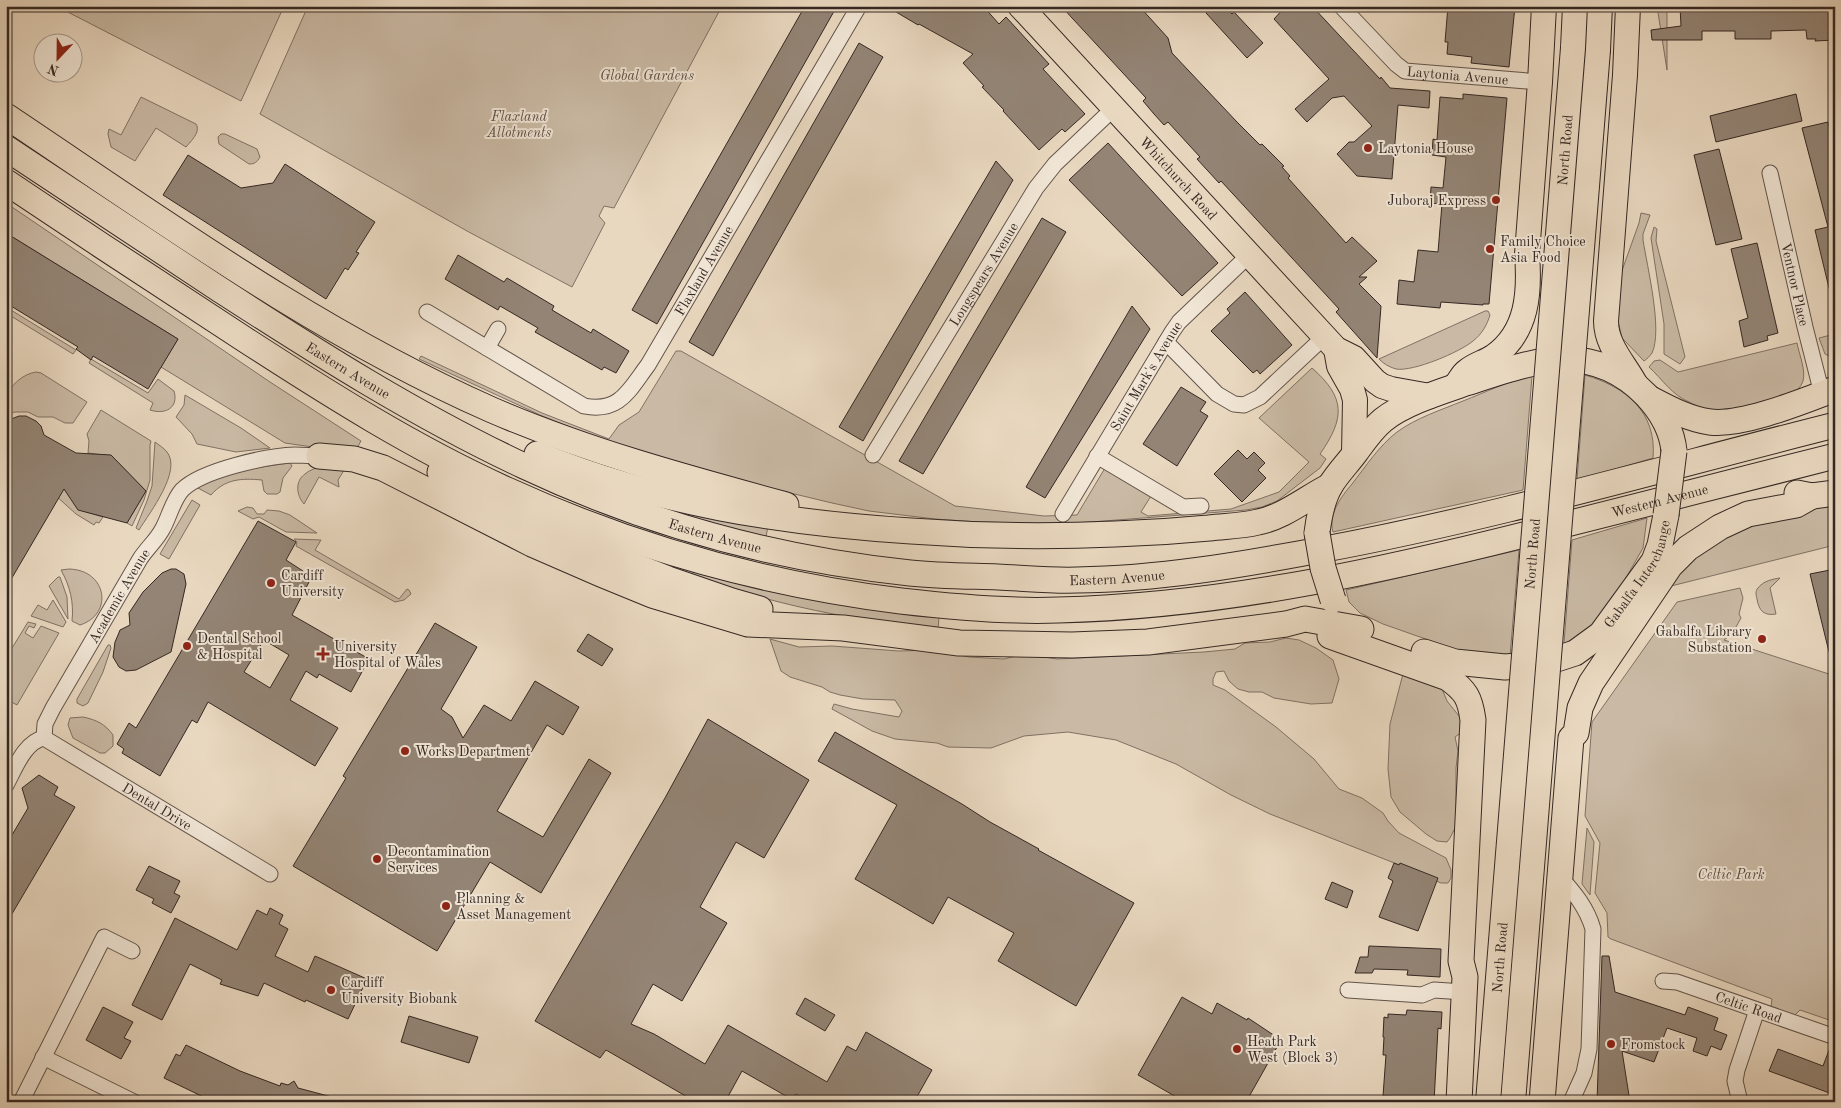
<svg xmlns="http://www.w3.org/2000/svg" width="1841" height="1108" viewBox="0 0 1841 1108" font-family="'Old Standard TT',serif">
<style>
.green{fill:#cabaa5;stroke:#807164}
.building{fill:#938475;stroke:#352823;fill-rule:evenodd}
.lines{fill:none;stroke-linecap:round;stroke-linejoin:round}
.minor-casing{stroke:#62544a;stroke-width:17}
.primary-casing{stroke:#352823;stroke-width:26}
.trunk-casing{stroke:#352823;stroke-width:27}
.minor{stroke:#f1e6d6;stroke-width:15}
.primary{stroke:#e9d8c0;stroke-width:24}
.trunk{stroke:#e9d8c0;stroke-width:25}
.primary-bridge-casing{stroke:#352823;stroke-width:26;stroke-linecap:butt}
.trunk-bridge-casing{stroke:#352823;stroke-width:27;stroke-linecap:butt}
.primary-bridge{stroke:#e9d8c0;stroke-width:24}
.trunk-bridge{stroke:#e9d8c0;stroke-width:25}
.poi-dot{fill:#8f2418;stroke:#f1e6d6;stroke-width:2}
.labels{text-anchor:middle;stroke-width:4;stroke-linejoin:round;paint-order:stroke}
.street-label{font-size:14px;fill:#352823;stroke:#f1e6d6}
.park-label{font-size:14px;font-style:italic;fill:#5a4c44;stroke:#f1e6d6}
.poi-label{font-size:14px;fill:#352823;stroke:#f1e6d6;text-anchor:start}
</style>
<rect width="100%" height="100%" fill="#e9d8c0"/>
<filter id="stains"><feTurbulence type="fractalNoise" baseFrequency=".004" numOctaves="4"/><feColorMatrix values="0 0 0 0 .2 0 0 0 0 .09 0 0 0 0 .02 0 0 0 .5 -.17"/></filter>
<radialGradient id="worn" r=".72"><stop offset=".6" stop-color="#630" stop-opacity="0"/><stop offset="1" stop-color="#630" stop-opacity=".3"/></radialGradient>
<path class="green" d="M56 6H284L241 101Z
M308 6H722L614 208 604 206 599 216 605 223 572 287 467 231 260 114Z
M1657 6H1666L1667 10V70Z
M141 97 196 124C201 132 191 141 186 147L156 128 135 161 111 147 108 134 109 129 121 135Z
M221 134H225L257 149 260 157C257 162 255 164 249 164L219 144 218 137Z
M6 203 270 382 361 441 354 453 285 443 161 367 178 339 6 233Z
M1641 213 1650 215 1643 234V240C1647 266 1663 330 1652 353 1650 356 1647 359 1644 361L1622 338 1618 321 1619 279 1639 223Z
M1654 227 1657 229 1656 241 1685 357 1680 364 1664 354V324L1651 238Z
M6 307 76 350 73 354 6 313Z
M1485 311H1488L1490 315C1487 325 1482 334 1473 341 1460 352 1413 372 1396 369 1389 367 1384 364 1379 359Z
M1835 334V357H1831L1825 354 1819 338Z
M1797 343C1799 354 1806 370 1803 381 1801 387 1796 392 1790 394 1777 400 1727 413 1714 411 1706 410 1696 406 1689 402 1672 395 1662 379 1649 367L1654 361 1660 360 1678 372Z
M676 351H681L955 506 1044 516 1077 515 1105 468 1151 496 1141 512 1148 516 1231 509 1279 492 1309 462 1259 418 1312 368C1346 398 1345 418 1320 454L1326 459 1320 468 1277 501 1262 507 1246 510 1065 524 979 522 935 519 869 511 832 503 753 484 626 447 575 429 540 415 419 359 421 356 542 413 609 439 619 425 639 412Z
M91 359 148 393 158 379 174 391C179 408 165 415 150 410L153 403 89 363Z
M36 372 41 373 87 402 73 423H65L53 417H38L28 412H15L6 414C6 409 5 403 6 398 10 385 23 374 36 372Z
M1585 375C1626 387 1657 412 1653 458L1577 480Z
M1532 376 1523 490 1333 532C1328 514 1341 497 1352 484 1366 466 1379 446 1397 432 1416 418 1441 410 1463 401 1486 392 1508 381 1532 376Z
M185 395 241 428 270 448 236 452 197 444 192 434 176 417 184 405Z
M101 410 151 441 150 445V480L144 500 132 526 127 523 146 491 112 456 88 453 89 441 87 434Z
M155 442C159 445 164 448 167 452 182 471 150 512 139 530L136 528 147 501 152 486Z
M290 463 292 466 283 478 280 492 277 494H267L264 491 262 480C241 478 225 479 211 495L196 487C226 472 258 467 290 463Z
M320 466 346 467 338 480 339 487 319 477 304 504C296 495 295 481 305 474 309 470 315 469 320 466Z
M60 482 80 510 103 517 99 523 96 522 94 525 76 514 55 495Z
M192 500 200 505 169 559 160 554Z
M1828 505 1835 508V545L1663 588 1674 568 1749 521Z
M247 507 253 508 257 514H264L267 510 279 511 290 515 317 533 286 532 259 517 253 519 238 511Z
M681 509 768 526 766 537 680 514Z
M1647 518 1643 548 1619 590 1590 628 1572 640 1564 643 1572 540Z
M294 539 321 540 315 550 399 599 407 589 409 590 411 594 404 600 395 602 296 546 297 542Z
M1519 550 1510 656 1457 650 1383 624 1360 613 1349 602 1346 590Z
M69 569C107 570 114 614 80 625L72 621C74 602 70 586 61 570Z
M693 571 939 617 938 630C883 623 829 615 775 601 747 594 719 584 691 575Z
M58 577H60L67 597 68 619 49 586Z
M1780 578 1770 588 1776 614C1764 616 1759 611 1757 599 1756 595 1755 591 1758 588 1763 581 1773 579 1780 578Z
M1740 588 1743 598 1739 614 1741 618 1732 634 1724 640 1835 676V1022L1800 1010 1793 1017 1777 1013 1771 1007 1772 999 1611 939 1608 937 1607 913 1595 893 1600 843 1585 816 1592 722 1677 602Z
M53 600 66 622 63 627 31 616 38 605 47 610Z
M28 622 36 624 34 628 29 626 25 633 33 638 41 626 59 633 17 705 6 699V658Z
M1286 638 1299 640 1316 648 1333 660 1339 679 1332 703 1311 704 1274 698 1262 692H1249L1238 689 1229 681 1224 671 1216 672 1213 679V685L1225 690 1276 727 1314 759 1339 789 1362 798 1383 813 1388 821 1399 833 1446 858 1451 870V878L1448 883H1441L1402 866 1270 814 1231 795 1176 764 1116 740 1068 732 1024 736 991 748 948 747 937 743 895 739 872 731 832 709 834 704 852 709 899 717 902 711 895 700 863 699 840 695 830 692 822 687 790 677 781 671 770 639 799 647 832 646 899 651 934 650 969 657 1004 659 1024 654 1057 659 1204 652 1235 649 1245 643 1270 642Z
M108 645H110L111 648 103 672 88 703 83 706 77 703V699Z
M1404 670 1442 689 1447 701 1463 721 1462 732 1455 737 1458 751 1456 768V826L1450 838 1447 842 1437 841 1426 834 1400 812 1391 797 1388 769 1390 724Z
M83 717C97 720 105 724 113 735V746L105 753H100L73 738 68 725 70 718Z
M1587 828 1594 842 1590 895 1582 884Z"/>
<path class="building" d="M805 6H837L657 324 632 310Z
M886 6H983L999 24 1006 17 1049 64 1043 69 1085 114 1065 132 1062 129 1039 150 1003 111 1004 110 982 87 984 86 963 63 973 54 919 24 918 25Z
M1061 6H1139L1168 38 1172 53 1237 122 1260 145 1262 144 1284 166 1282 167 1290 176 1288 178 1346 243 1352 237 1377 261 1359 277H1367L1359 284 1381 306 1377 358 1336 312 1339 309 1328 297 1221 181 1219 183 1197 159 1200 157 1168 122 1164 125 1154 114 1143 101 1146 98Z
M1213 6H1224L1232 14 1234 12 1263 43 1247 58 1206 13Z
M1286 6H1312L1380 79 1381 77 1390 88 1430 91 1429 108 1398 105 1392 179 1357 176 1337 154 1349 142H1354L1372 126 1344 96 1332 98 1307 122 1295 109 1329 79 1274 19Z
M1448 6H1515L1509 67 1471 63 1472 57 1447 54 1448 42H1445Z
M1680 6H1835V40L1815 41 1816 39H1807L1806 30 1771 31V39H1735V31H1702V40H1652L1651 30 1681 26Z
M859 43 883 57 713 356 689 342Z
M1463 94 1507 98 1489 304H1483V305L1441 302 1440 308 1397 304 1399 280 1414 282 1418 250 1438 252 1442 204 1430 203 1431 187 1443 188 1446 157 1432 155 1433 139 1437 140 1440 97 1463 99Z
M1796 94 1802 121 1716 142 1710 116Z
M1828 122 1835 148V288H1829L1815 230 1828 227 1802 128Z
M1108 143 1218 263 1182 296 1069 180Z
M1719 149 1742 239 1716 245 1694 155Z
M188 155 241 188 273 183 285 164 375 222 356 252 359 253 348 270 345 268 326 299 163 195Z
M996 161 1013 180 863 441 839 427Z
M1042 218 1066 232 923 474 899 461Z
M6 233 178 339 148 389 93 356 91 360 76 349 78 347 6 303Z
M1757 243 1778 333 1767 336 1768 340 1744 347 1739 321 1748 318 1731 249Z
M458 255 504 282 507 278 554 306 552 310 591 333 593 329 629 351 616 373 604 367 602 370 535 332 538 328 500 306 498 310 445 279Z
M1245 292 1292 345 1260 374 1257 370 1253 373 1211 331 1230 313 1227 309Z
M1132 306 1150 329 1045 498 1026 487Z
M1181 387 1206 402 1200 411 1208 416 1177 466 1143 444Z
M19 416H26L36 421 41 426 44 435 76 453 111 455 146 491 127 523 78 510 64 489 6 588V475L12 463 6 458V421Z
M1238 450 1247 459 1254 452 1265 463 1258 470 1266 478 1242 502 1214 474Z
M258 521 296 542 286 560 303 571 299 577 309 582 292 615 369 659 351 692 319 674 317 678 306 671 290 700 338 728 315 766 208 702 197 723 192 720 160 776 122 753 124 749 117 744 129 723 136 728ZM264 640 289 655 270 688 244 672Z
M171 569H176L184 574 186 584 171 652 136 670 126 671 119 667 113 657 115 642 118 635 120 630 130 625 129 613 143 592 162 573Z
M1835 569V651L1829 652 1810 574Z
M435 623 477 647 441 709 452 717 463 738 484 705 511 721 535 681 579 707 563 735 547 725 497 811 543 837 589 759 611 773 541 893 490 862 437 951 293 866 346 778 343 776Z
M588 634 613 649 602 666 577 651Z
M708 719 809 780 764 858 736 842 700 907 727 923 682 1001 653 984 631 1024 654 1034 705 1064 728 1025 827 1082 847 1046 856 1051 866 1032 932 1070 914 1102H809L796 1094 793 1100 742 1071 725 1102H696L606 1050 600 1058 535 1021 665 798Z
M835 732 962 804 990 822 1039 849 1038 850 1134 903 1076 1006 998 961 1014 933 948 897 933 924 855 879 897 805 818 761Z
M39 775 58 787 54 795 75 807 6 924V845L28 808 22 788Z
M1394 863 1399 865 1400 863 1438 878 1418 931 1379 917 1393 881 1388 878Z
M149 866 180 881 174 893 180 896 171 913 152 903 154 899 136 890Z
M1332 882 1353 891 1347 908 1325 899Z
M270 908 283 915 279 924 288 929 275 956 308 972 315 956 367 979 348 1019 306 1000 305 1002 264 983 258 996 220 984 222 980 190 964 162 1020 132 1005 175 918 237 950 257 910 267 915Z
M1369 946 1441 949 1440 977 1407 975 1408 970 1374 969 1372 973H1355L1360 957H1368Z
M1602 956H1609L1615 992 1685 1015 1688 1007 1718 1018 1714 1030 1727 1035 1721 1050 1711 1046 1707 1056 1693 1051 1697 1038 1667 1028 1654 1062 1622 1051 1630 1102H1597Z
M1182 997 1212 1014 1217 1003 1247 1020 1248 1018 1281 1040 1246 1102H1185L1138 1075Z
M805 998 835 1015 825 1031 796 1014Z
M103 1007 133 1022 124 1038 131 1041 121 1059 86 1040Z
M1407 1010 1442 1012 1441 1029 1438 1028 1434 1102H1406L1407 1097 1383 1096 1386 1055H1383L1384 1037H1383L1384 1017 1388 1018V1014L1406 1015Z
M409 1016 478 1037 469 1063 401 1042Z
M186 1045 240 1071 280 1086 281 1083 288 1085 294 1081 298 1088 332 1097V1102H214L164 1078 176 1054 180 1056Z
M1831 1045 1835 1046V1095L1769 1071 1778 1049 1823 1066Z"/>
<g class="lines">
<defs>
<g id="minor">
<path id="s1" d="M1341 6 1396 64 1405 71 1540 82"/>
<path id="s2" d="M1770 173 1805 327 1822 394"/>
<path id="s3" d="M427 312 584 406C620 413 629 390 648 365L859 6"/>
<path d="M1166 342 1217 394 1234 404 1244 405 1260 397 1324 337"/>
<path d="M487 348 498 329"/>
<path id="s4" d="M873 455 1036 188 1055 164 1114 108"/>
<path d="M1097 456 1183 507 1201 506"/>
<path id="s5" d="M1063 514 1172 332 1179 322 1249 255"/>
<path id="s6" d="M44 738 45 724 53 708 140 559C147 548 157 540 163 528 169 517 173 500 182 490 202 470 267 456 295 455 303 455 311 456 319 456"/>
<path id="s7" d="M44 738 270 874"/>
<path d="M6 785C15 769 24 742 44 738"/>
<path d="M1560 877C1574 892 1587 908 1593 929L1589 1049 1584 1073 1571 1102"/>
<path id="s8" d="M1663 981 1677 982 1835 1037"/>
<path d="M1348 990 1422 995 1434 990 1464 992"/>
<path d="M43 1057 134 1102"/>
<path d="M21 1102 104 937 132 951"/>
<path d="M1740 1102 1735 1081 1737 1070 1757 1010"/>
</g>
<g id="primary">
<path id="s9" d="M1020 6 1336 349 1354 358 1375 381 1382 386 1391 389 1430 396"/>
<path d="M1628 6 1625 75 1606 321C1606 346 1625 364 1636 385"/>
<path d="M1573 48 1575 6"/>
<path d="M1598 50 1600 6"/>
<path d="M1336 349 1339 366 1352 389 1355 400 1354 454"/>
<path d="M1455 386C1459 382 1462 374 1467 371 1475 364 1486 362 1494 356 1528 332 1530 292 1527 254L1540 82 1544 6"/>
</g>
<g id="trunk">
<path d="M6 116C163 221 319 334 492 410 587 451 687 478 786 505"/>
<path id="s10" d="M6 148C77 195 148 242 219 289 318 353 417 416 524 466 645 523 777 559 910 573 939 576 969 576 998 577 1024 578 1051 581 1077 580 1158 579 1240 565 1320 550 1493 518 1664 468 1835 425"/>
<path id="s11" d="M6 182C85 235 164 287 244 339 329 394 414 448 507 490 634 548 763 584 901 601 953 607 1006 612 1058 610 1228 606 1395 568 1559 526 1651 503 1743 479 1835 456"/>
<path d="M1649 398C1668 408 1688 419 1710 422 1743 426 1803 401 1835 389"/>
<path d="M537 454C655 503 784 523 911 531 979 536 1047 537 1115 534 1147 533 1178 531 1209 528 1225 526 1242 526 1258 522 1284 517 1306 498 1330 486"/>
<path d="M319 456 354 459 383 468 532 544 601 574 652 595 748 624 843 628 959 643 1072 645 1148 642 1286 624 1305 619 1361 629"/>
<path d="M440 472 496 508 565 539 668 579 732 601 760 609"/>
<path d="M1797 493 1812 496 1835 493"/>
<path d="M1317 533C1319 516 1322 500 1330 486 1337 474 1348 463 1356 452 1364 441 1372 429 1383 420 1404 403 1440 392 1466 383 1531 362 1590 338 1646 395 1661 411 1672 430 1674 451"/>
<path d="M1330 636 1448 678C1466 691 1470 698 1473 720L1461 961 1465 977 1459 1102"/>
<path id="s12" d="M1424 652 1455 662 1505 667 1541 664 1575 653 1601 634 1654 561 1660 545 1666 515"/>
<path d="M1542 1102 1571 738 1576 733 1580 708 1591 683 1670 566 1688 548 1720 527 1748 514 1796 505 1812 496"/>
</g>
</defs>
<use href="#minor" class="minor-casing"/>
<use href="#primary" class="primary-casing"/>
<use href="#trunk" class="trunk-casing"/>
<use href="#minor" class="minor"/>
<use href="#primary" class="primary"/>
<use href="#trunk" class="trunk"/>
<defs>
<g id="primary-bridge">
<path id="s13" d="M1488 1102 1573 48"/>
<path d="M1513 1102 1598 50"/>
</g>
<path id="trunk-bridge" d="M1666 515 1674 451
M1317 533 1323 568 1333 600"/>
</defs>
<use href="#primary-bridge" class="primary-bridge-casing"/>
<use href="#trunk-bridge" class="trunk-bridge-casing"/>
<use href="#primary-bridge" class="primary-bridge"/>
<use href="#trunk-bridge" class="trunk-bridge"/>
</g>
<g class="poi-dot">
<circle cx="1368" cy="148" r="5"/>
<circle cx="1496" cy="200" r="5"/>
<circle cx="1490" cy="249" r="5"/>
<circle cx="271" cy="583" r="5"/>
<circle cx="1762" cy="639" r="5"/>
<circle cx="187" cy="646" r="5"/>
<path d="M320.5 646.5h5v5h5v5h-5v5h-5v-5h-5v-5h5z"/>
<circle cx="405" cy="751" r="5"/>
<circle cx="377" cy="859" r="5"/>
<circle cx="446" cy="906" r="5"/>
<circle cx="331" cy="990" r="5"/>
<circle cx="1611" cy="1044" r="5"/>
<circle cx="1237" cy="1049" r="5"/>
</g>
<g class="labels">
<g class="street-label">
<text dy="5" stroke="none"><textPath href="#s1" startOffset="144">Laytonia Avenue</textPath></text>
<text dy="5" stroke="none"><textPath href="#s13" startOffset="955">North Road</textPath></text>
<text dy="5" stroke="none"><textPath href="#s9" startOffset="234">Whitchurch Road</textPath></text>
<text dy="5" stroke="none"><textPath href="#s3" startOffset="375">Flaxland Avenue</textPath></text>
<text dy="5" stroke="none"><textPath href="#s4" startOffset="212">Longspears Avenue</textPath></text>
<text dy="5" stroke="none"><textPath href="#s2" startOffset="114">Ventnor Place</textPath></text>
<text dy="5" stroke="none"><textPath href="#s10" startOffset="408">Eastern Avenue</textPath></text>
<text dy="5" stroke="none"><textPath href="#s5" startOffset="161">Saint Mark's Avenue</textPath></text>
<text dy="5" stroke="none"><textPath href="#s11" startOffset="1770">Western Avenue</textPath></text>
<text dy="5" stroke="none"><textPath href="#s10" startOffset="812">Eastern Avenue</textPath></text>
<text dy="5" stroke="none"><textPath href="#s13" startOffset="550">North Road</textPath></text>
<text dy="5" stroke="none"><textPath href="#s12" startOffset="258">Gabalfa Interchange</textPath></text>
<text dy="5" stroke="none"><textPath href="#s10" startOffset="1218">Eastern Avenue</textPath></text>
<text dy="5" stroke="none"><textPath href="#s6" startOffset="162">Academic Avenue</textPath></text>
<text dy="5" stroke="none"><textPath href="#s7" startOffset="132">Dental Drive</textPath></text>
<text dy="5" stroke="none"><textPath href="#s13" startOffset="145">North Road</textPath></text>
<text dy="5" stroke="none"><textPath href="#s8" startOffset="90">Celtic Road</textPath></text>
</g>
<g class="park-label">
<text x="647" y="80">Global Gardens</text>
<text x="519" y="121">Flaxland<tspan x="519" dy="16">Allotments</tspan></text>
<text x="1731" y="879">Celtic Park</text>
</g>
<g class="poi-label">
<text x="1378" y="153">Laytonia House</text>
<text x="1486" y="205" text-anchor="end">Juboraj Express</text>
<text x="1500" y="246">Family Choice<tspan x="1500" dy="16">Asia Food</tspan></text>
<text x="281" y="580">Cardiff<tspan x="281" dy="16">University</tspan></text>
<text x="1752" y="636" text-anchor="end">Gabalfa Library<tspan x="1752" dy="16">Substation</tspan></text>
<text x="197" y="643">Dental School<tspan x="197" dy="16">&amp; Hospital</tspan></text>
<text x="334" y="651">University<tspan x="334" dy="16">Hospital of Wales</tspan></text>
<text x="415" y="756">Works Department</text>
<text x="387" y="856">Decontamination<tspan x="387" dy="16">Services</tspan></text>
<text x="456" y="903">Planning &amp;<tspan x="456" dy="16">Asset Management</tspan></text>
<text x="341" y="987">Cardiff<tspan x="341" dy="16">University Biobank</tspan></text>
<text x="1247" y="1046">Heath Park<tspan x="1247" dy="16">West (Block 3)</tspan></text>
<text x="1621" y="1049">Fromstock</text>
</g>
</g>
<rect width="1841" height="1108" fill="none" stroke="#e9d8c0" stroke-width="25"/>
<rect x="8" y="8" width="1826" height="1093" fill="none" stroke="#352823" stroke-width="2.5"/>
<rect x="12" y="12" width="1816" height="1083" fill="none" stroke="#352823"/>
<g transform="translate(58 58) rotate(202)"><circle r="24" fill="#f1e6d6" stroke="#a69a8e"/>
<path d="M0-4L9 19L0 12L-9 19Z" fill="#8f2418"/>
<text y="-8" font-size="14" font-weight="bold" text-anchor="middle" fill="#352823">N</text>
</g>
<rect width="100%" height="100%" filter="url(#stains)"/>
<rect width="100%" height="100%" fill="url(#worn)"/>
</svg>
